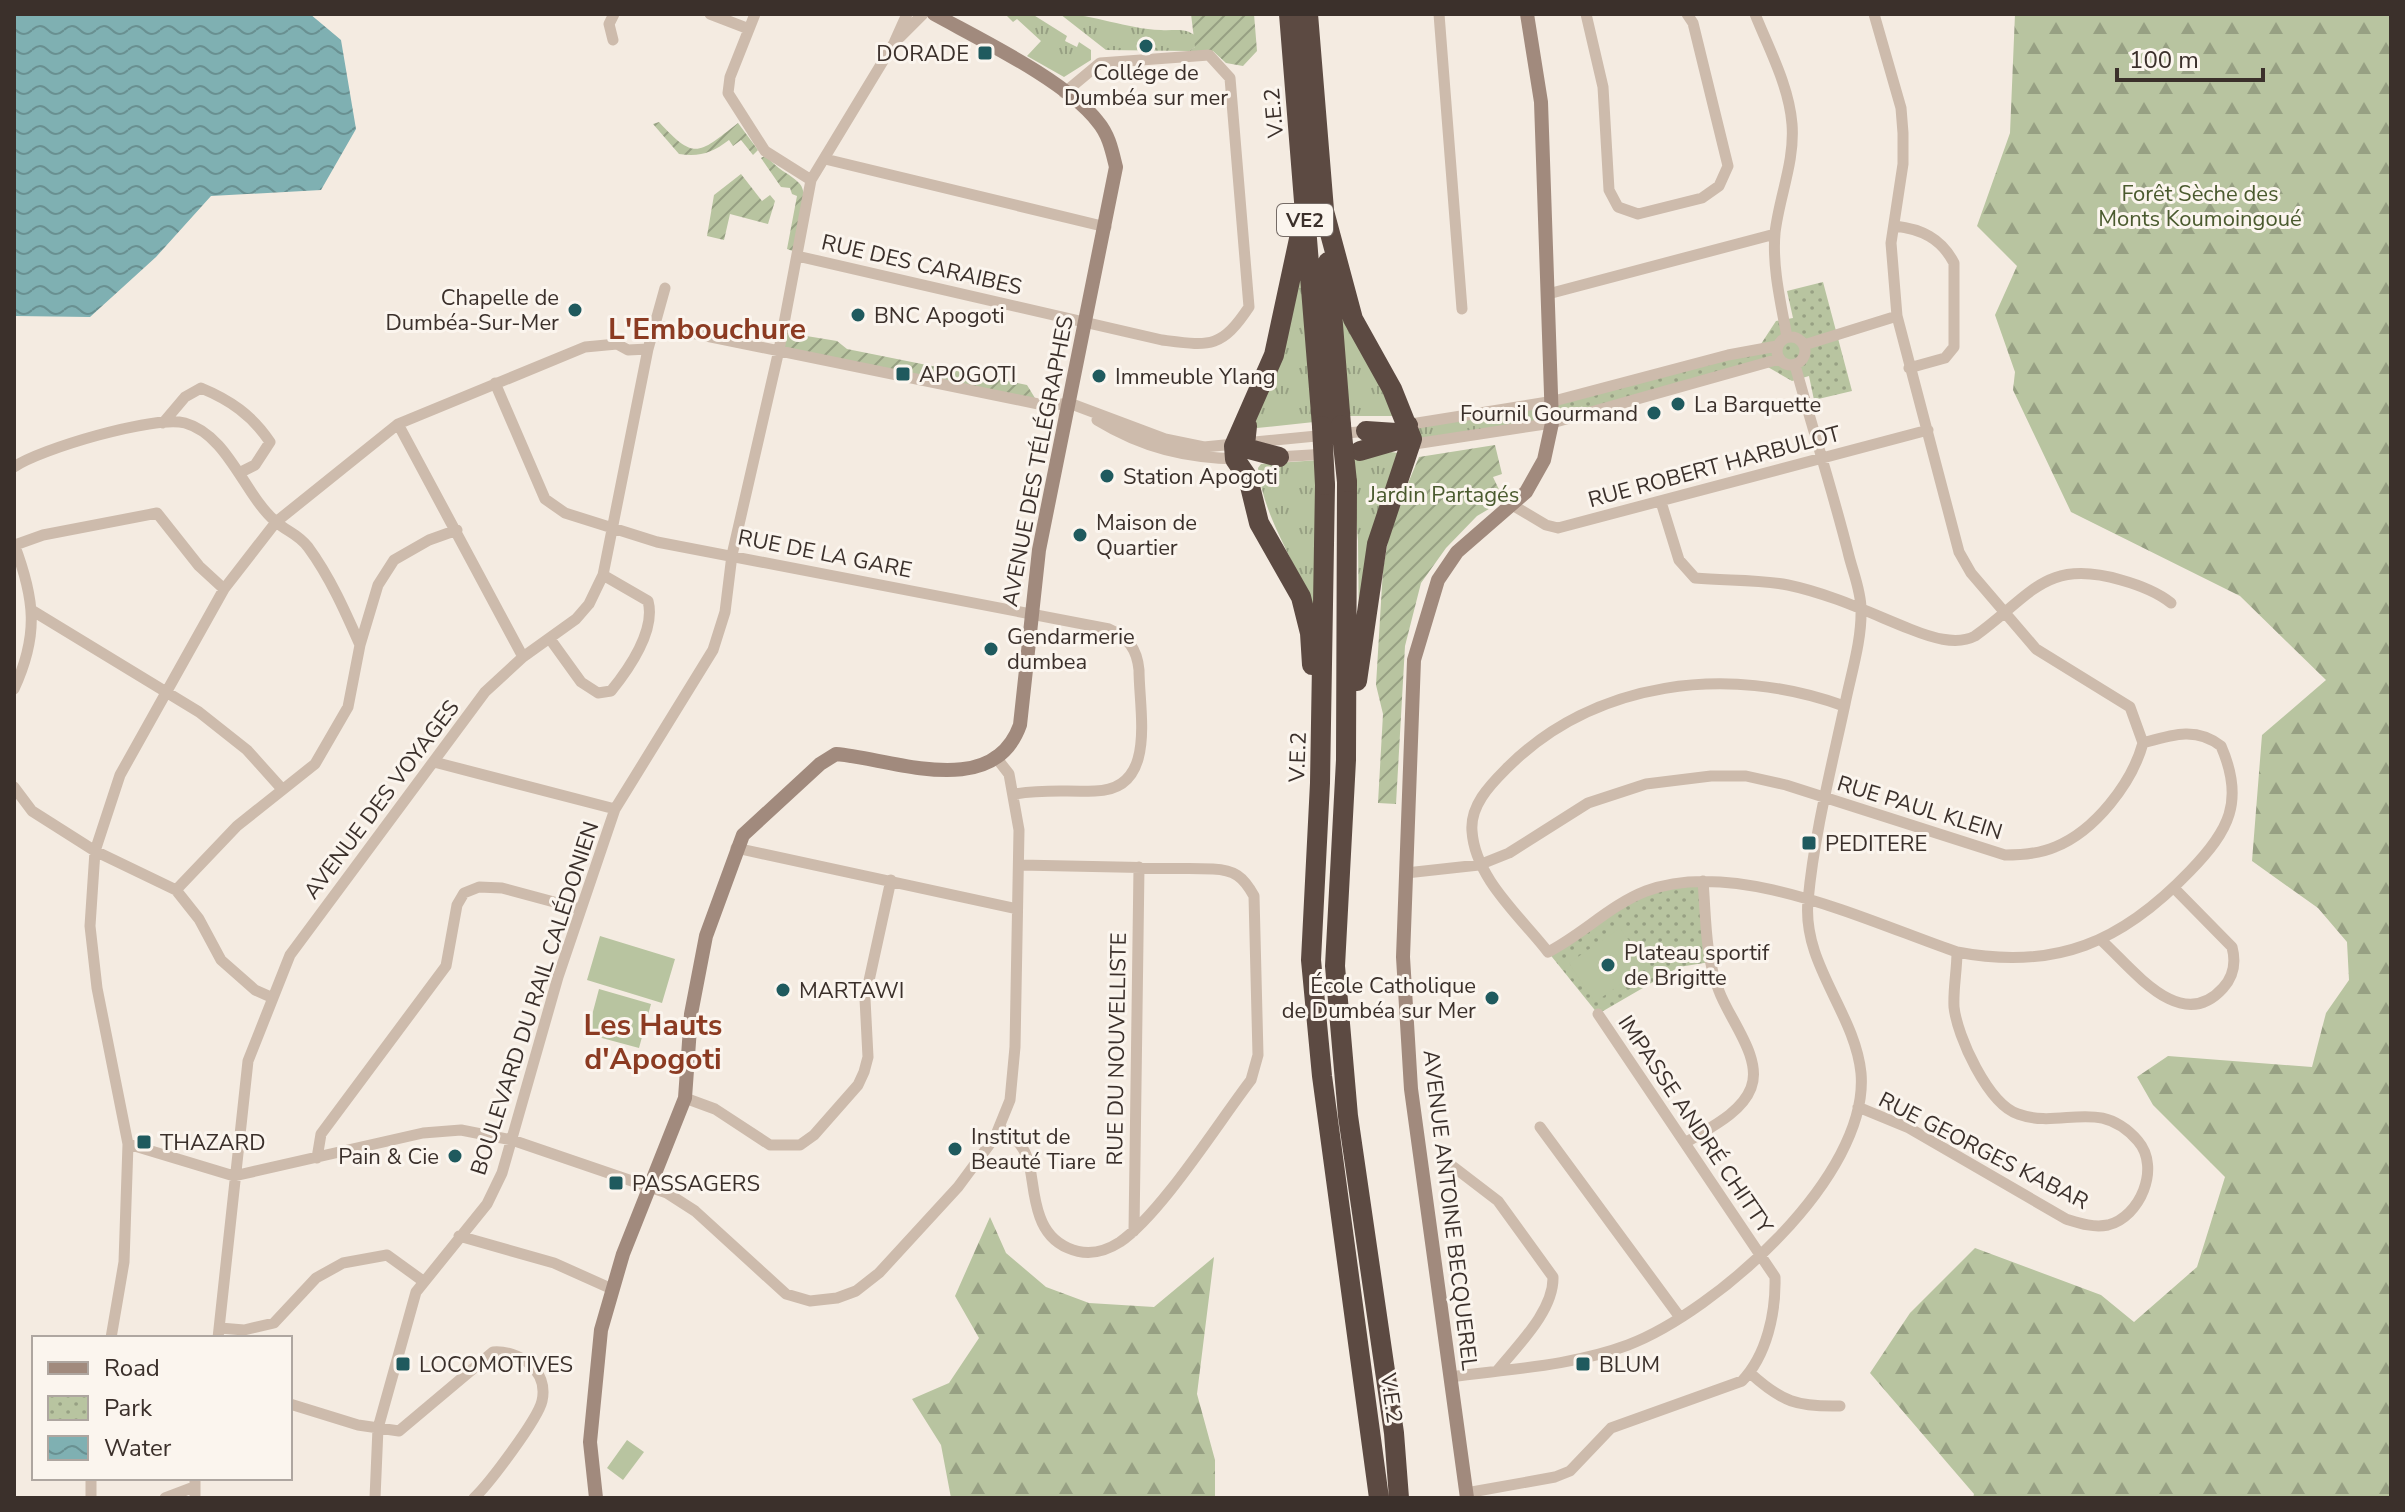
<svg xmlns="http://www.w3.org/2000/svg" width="2405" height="1512" viewBox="0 0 2405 1512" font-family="'Nunito Sans',sans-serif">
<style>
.grass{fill:url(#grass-tufts)}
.forest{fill:url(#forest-firs)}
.park{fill:url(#park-dots)}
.garden{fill:url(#garden-furrows)}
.pitch{fill:#b8c4a0}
.water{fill:url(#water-waves)}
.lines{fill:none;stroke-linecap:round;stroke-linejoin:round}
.street{stroke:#cdbbac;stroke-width:11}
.secondary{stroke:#a18a7d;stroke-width:14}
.highway{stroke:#5c4a42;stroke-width:20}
.highway-bridge{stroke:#5c4a42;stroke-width:20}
.poi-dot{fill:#1f5a5e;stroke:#fbf5ee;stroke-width:3}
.labels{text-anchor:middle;stroke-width:6;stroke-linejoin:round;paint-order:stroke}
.shield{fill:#fbf5ee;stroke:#756b66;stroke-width:2}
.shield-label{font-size:20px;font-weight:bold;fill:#3b302b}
.poi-label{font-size:22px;fill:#3b302b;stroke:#fbf5ee;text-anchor:start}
.street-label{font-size:22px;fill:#3b302b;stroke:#fbf5ee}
.park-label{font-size:22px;fill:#4a5a2e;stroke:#fbf5ee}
.district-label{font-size:30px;font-weight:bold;fill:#8c3b22;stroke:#fbf5ee}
</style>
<defs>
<pattern id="grass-tufts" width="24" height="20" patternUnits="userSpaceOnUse" patternTransform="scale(2)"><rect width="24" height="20" fill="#b8c4a0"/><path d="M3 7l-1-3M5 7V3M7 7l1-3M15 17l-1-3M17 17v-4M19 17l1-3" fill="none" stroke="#97a083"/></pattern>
<pattern id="forest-firs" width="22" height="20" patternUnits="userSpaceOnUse" patternTransform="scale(2)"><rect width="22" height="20" fill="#b8c4a0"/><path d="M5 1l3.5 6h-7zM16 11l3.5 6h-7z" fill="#97a083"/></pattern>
<pattern id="park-dots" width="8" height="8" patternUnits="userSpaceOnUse" patternTransform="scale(2)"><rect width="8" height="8" fill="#b8c4a0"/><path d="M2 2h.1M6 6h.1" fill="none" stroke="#97a083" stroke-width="1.8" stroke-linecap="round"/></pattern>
<pattern id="garden-furrows" width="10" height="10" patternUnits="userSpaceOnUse" patternTransform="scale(2)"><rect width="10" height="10" fill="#b8c4a0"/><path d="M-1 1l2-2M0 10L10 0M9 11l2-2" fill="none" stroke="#97a083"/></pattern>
<pattern id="water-waves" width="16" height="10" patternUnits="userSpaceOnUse" patternTransform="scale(2)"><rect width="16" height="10" fill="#7fb0b2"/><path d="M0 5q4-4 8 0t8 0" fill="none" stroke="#699091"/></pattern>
</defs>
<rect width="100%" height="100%" fill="#f4ebe1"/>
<path class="grass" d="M1005 14H1032L1067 36 1065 41 1077 47 1079 42 1091 50V60L1064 77 1027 56 1041 41 1017 19 1013 22Z
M1060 14C1094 14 1126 29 1161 30 1175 31 1184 27 1196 36L1195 47 1189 51 1106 50Z
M1301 271 1314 422 1257 428 1252 423Z
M1340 300 1392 396 1393 416H1349Z
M1554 401 1552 423 1410 445 1408 425Z
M1391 452 1398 453 1359 636 1358 541 1351 458Z
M1319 460 1318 630C1306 572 1265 528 1258 468L1261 464Z"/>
<path class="forest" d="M2015 14H2391V1498H1973L1974 1494 1870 1373 1910 1313 1975 1248 2101 1295 2134 1322 2197 1267 2225 1177 2153 1105 2137 1077 2168 1056 2312 1067 2326 1013 2349 980 2347 942 2318 908 2252 861 2262 735 2326 680 2240 596 2071 512 2013 390 2015 372 1995 315 2017 266 1977 226 2010 133Z
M990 1217 1006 1253 1046 1287 1089 1303 1154 1307 1214 1257 1197 1394 1215 1460V1498H951L941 1445 912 1399 949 1383 979 1338 955 1296Z"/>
<path class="park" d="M1823 282 1852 391 1814 400 1809 376 1792 381 1766 366 1552 423 1554 401 1761 344 1776 321 1793 318 1787 291Z
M1703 881 1710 962 1679 967 1598 1014 1548 952 1629 898Z"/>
<path class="garden" d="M1191 14H1254L1257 51 1243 66 1226 63 1213 51H1189L1195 47Z
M659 122C695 161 698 154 738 123L758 150 753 155 741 140 733 146 729 140C712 153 700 157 679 154L653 124Z
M766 155C778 171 788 172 799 183 812 196 796 235 793 251L787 249 797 196 792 194 790 188 781 187 761 158Z
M741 174 762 201 770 195 775 201 768 224 730 214 724 240 707 236 714 195Z
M782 332 837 341 847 349 1027 385 1038 403 779 350Z
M1495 445 1502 474 1493 477 1504 500 1477 516 1446 548 1421 583 1405 646 1396 804 1378 803 1383 714 1376 685 1383 569 1391 524 1419 457Z"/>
<path class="pitch" d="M1620 928 1647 966 1595 1002 1569 963Z
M600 936 675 959 662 1003 587 980Z
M599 989 651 1004 639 1048 587 1034Z
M627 1440 644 1452 623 1480 607 1468Z"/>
<path class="water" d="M14 14H310L341 40 356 129 321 190 211 196 156 257 90 317 14 316Z"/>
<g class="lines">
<path class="street" d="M710 14 749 29
M755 14 730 77 728 93 765 151 811 180
M1439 14 1462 309
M1586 14 1603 87 1609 190 1618 207 1638 214 1702 198 1719 186 1728 166 1693 23 1687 14
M1755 14C1769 49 1789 86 1792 124 1795 162 1779 197 1775 233 1772 267 1781 304 1787 337
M900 37 923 14
M613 40 609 24 614 14
M825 159 1106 227
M1895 226C1921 229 1941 238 1954 263V347L1945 358 1909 368
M797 256 1162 340C1210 346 1221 349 1249 307L1230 78 1209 55 1100 63 1064 93
M1548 294 1775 234
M657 326 1048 406 1069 403 1165 439 1204 447 1368 431
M1777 351a14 14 0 1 1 28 0a14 14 0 1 1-28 0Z
M1804 345 1897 316
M495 383 545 499 565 513 657 542 1109 629C1128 637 1137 649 1139 670 1139 712 1158 790 1095 791 1065 792 1046 789 1015 794
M1097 420C1143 448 1186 458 1239 459
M163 423 185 397 201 388C230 400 252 415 270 442L255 465 239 473
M398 424 523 657
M1405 425 1554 401 1728 355 1777 346
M1408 445 1552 423 1779 359
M1277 457 1327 454
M14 467C40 449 154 415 185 423 228 435 244 494 275 521 287 532 297 533 308 547 330 577 345 611 360 645
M1661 502 1679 560 1695 578C1726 581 1757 579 1788 585 1831 594 1870 613 1910 629 1930 637 1956 646 1975 636 2032 595 2045 558 2121 580 2139 585 2156 591 2171 603
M1514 506 1546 525 1558 528 1928 430
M14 544C35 599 39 635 14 689
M15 545 43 535 157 513 199 566 224 589
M33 611 199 712 247 750 282 789
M550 639 581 682 598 693 611 691C629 669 656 630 648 601L603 575
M1844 706C1729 664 1594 680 1506 769 1489 786 1470 806 1472 831 1475 878 1520 916 1548 952 1583 934 1610 905 1646 891 1737 857 1869 922 1957 952 2056 971 2122 942 2190 871 2229 831 2245 801 2221 746 2196 726 2171 735 2143 743
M434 762 615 809
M14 787 32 811 95 851 176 890 199 919 221 960 255 990 273 998
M736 848 1017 909
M1406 873 1479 865 1509 853 1588 803 1646 784 1711 776H1746L1786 785 2005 855C2022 855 2039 854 2055 847 2095 831 2132 783 2143 743L2130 707 2036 649 1971 573 1959 552 1897 316 1891 243 1903 164V133L1901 108 1874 14
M176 890 237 826 315 764 348 707 360 645 378 585 394 560 429 540 457 530
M2101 940C2133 969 2181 1035 2223 988 2234 976 2236 962 2232 947L2174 888
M685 1098 715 1109 770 1145H800L814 1135 858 1085 864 1072 868 1057 865 999 891 880
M1858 1107 1909 1128 2066 1219C2079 1223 2093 1228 2108 1225 2140 1217 2161 1168 2138 1141 2099 1096 2062 1130 2018 1114 1988 1104 1957 1036 1954 1007 1953 989 1957 970 1957 952
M1540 1127 1679 1316
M1000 1128C1040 1150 1026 1179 1040 1217 1045 1231 1054 1242 1068 1248 1086 1256 1103 1253 1120 1242 1161 1214 1218 1123 1251 1080L1258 1055 1254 896C1243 876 1234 870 1213 869L1020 865
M1685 1143C1707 1129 1741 1114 1751 1088 1763 1058 1729 1019 1719 991 1705 956 1706 918 1703 881
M128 1144 234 1176 423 1133 461 1130 512 1140 667 1193 695 1211 786 1294 810 1301 837 1298 856 1291 879 1273 958 1187 995 1137 1010 1100 1015 1047 1019 830 1009 774 995 756
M317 1158 321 1134 446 966 457 905 464 893 479 887 502 888 580 909
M1451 1165 1498 1201 1553 1277C1554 1311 1517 1346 1497 1371
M1134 1231 1139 867
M459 1236 554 1263 612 1289
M220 1328 244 1330 274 1323 316 1278 343 1263 387 1255 423 1281
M111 1338 124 1262 128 1144 97 988 90 926 95 851 120 775 224 589 276 522 398 424 585 347 617 344 628 350 648 349
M218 1338 248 1061 290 955 485 692 523 657 576 619 589 604 603 575 648 349 665 288
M1750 1373C1782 1402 1797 1407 1840 1406
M1450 1377C1508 1369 1572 1366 1628 1345 1715 1312 1870 1176 1861 1073 1855 1013 1802 964 1808 901 1814 835 1831 769 1845 704 1851 674 1862 640 1861 609 1861 590 1852 570 1848 552 1832 489 1812 427 1795 365
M290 1404 358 1425 399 1431 493 1352C519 1350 549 1370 542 1401 538 1419 489 1484 474 1498
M91 1478V1498
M1466 1493 1555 1477 1570 1471 1611 1428 1742 1381C1767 1355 1776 1312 1775 1277L1598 1014
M165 1498 194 1487
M195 1498V1478
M375 1498 378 1428 416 1292 487 1204 502 1173 558 977 615 809 713 650 725 612 732 555 779 350 811 180 894 43 907 14"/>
<path class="secondary" d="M596 1498 590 1442 601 1330 623 1254 685 1098 691 1014 706 936 743 835 820 764 836 754C893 759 993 801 1020 725L1039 550 1116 167C1112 151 1109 135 1098 122 1067 81 979 39 934 14
M1467 1498 1411 1089 1403 957 1414 660 1438 580 1457 552 1526 492 1544 460 1552 423 1541 102 1527 14"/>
<path class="highway" d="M1289 14 1322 426
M1308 14 1325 222
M1305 211 1274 355 1234 446 1235 459 1248 478 1259 523 1301 597 1310 633 1312 665
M1324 211 1353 319 1392 389 1412 439 1377 544 1357 681
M1328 262 1341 425
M1247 426 1245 445 1249 449 1279 457
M1366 431 1396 433 1405 439
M1360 451 1398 440 1408 425
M1347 482 1346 760 1335 966 1348 1116 1394 1433 1399 1498
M1325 485 1320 783 1311 960 1322 1076 1379 1498"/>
<path class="highway-bridge" d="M1341 425 1347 482
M1322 426 1325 485"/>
</g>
<g class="poi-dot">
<circle cx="1146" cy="46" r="8"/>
<rect x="977" y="45" width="16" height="16" rx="4"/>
<circle cx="575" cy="310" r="8"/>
<circle cx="858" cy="315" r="8"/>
<rect x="895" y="366" width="16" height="16" rx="4"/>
<circle cx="1099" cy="376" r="8"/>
<circle cx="1678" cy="404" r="8"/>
<circle cx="1654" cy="413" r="8"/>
<circle cx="1107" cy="476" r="8"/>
<circle cx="1080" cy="535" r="8"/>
<circle cx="991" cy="649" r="8"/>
<rect x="1801" y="835" width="16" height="16" rx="4"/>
<circle cx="1608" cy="965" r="8"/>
<circle cx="783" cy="990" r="8"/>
<circle cx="1492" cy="998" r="8"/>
<rect x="136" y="1134" width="16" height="16" rx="4"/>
<circle cx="955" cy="1149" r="8"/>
<circle cx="455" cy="1156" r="8"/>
<rect x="608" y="1175" width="16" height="16" rx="4"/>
<rect x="395" y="1356" width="16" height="16" rx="4"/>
<rect x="1575" y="1356" width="16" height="16" rx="4"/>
</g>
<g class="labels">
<rect class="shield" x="1277" y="204" width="56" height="32" rx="6"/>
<g class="shield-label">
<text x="1305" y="227">VE2</text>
</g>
<g class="poi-label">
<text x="969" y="61" text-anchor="end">DORADE</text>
<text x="1146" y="80" text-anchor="middle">Collége de<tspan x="1146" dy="25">Dumbéa sur mer</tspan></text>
<text x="559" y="305" text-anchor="end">Chapelle de<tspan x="559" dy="25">Dumbéa-Sur-Mer</tspan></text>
<text x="874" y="323">BNC Apogoti</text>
<text x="919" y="382">APOGOTI</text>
<text x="1115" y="384">Immeuble Ylang</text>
<text x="1694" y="412">La Barquette</text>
<text x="1638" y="421" text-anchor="end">Fournil Gourmand</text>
<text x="1123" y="484">Station Apogoti</text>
<text x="1096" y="530">Maison de<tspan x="1096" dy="25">Quartier</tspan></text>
<text x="1007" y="644">Gendarmerie<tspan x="1007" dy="25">dumbea</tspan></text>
<text x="1825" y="851">PEDITERE</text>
<text x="1624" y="960">Plateau sportif<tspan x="1624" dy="25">de Brigitte</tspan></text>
<text x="1476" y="993" text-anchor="end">École Catholique<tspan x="1476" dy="25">de Dumbéa sur Mer</tspan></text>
<text x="799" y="998">MARTAWI</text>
<text x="971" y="1144">Institut de<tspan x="971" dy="25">Beauté Tiare</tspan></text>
<text x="160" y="1150">THAZARD</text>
<text x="439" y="1164" text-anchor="end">Pain &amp; Cie</text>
<text x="632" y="1191">PASSAGERS</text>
<text x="419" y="1372">LOCOMOTIVES</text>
<text x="1599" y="1372">BLUM</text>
</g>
<g class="street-label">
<text transform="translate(1273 113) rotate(-95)" y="8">V.E.2</text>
<text transform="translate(922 264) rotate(13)" y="8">RUE DES CARAIBES</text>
<text transform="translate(1037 461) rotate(-79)" y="8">AVENUE DES TÉLÉGRAPHES</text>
<text transform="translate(1714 466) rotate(-15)" y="8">RUE ROBERT HARBULOT</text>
<text transform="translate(825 553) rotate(11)" y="8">RUE DE LA GARE</text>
<text transform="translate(1297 757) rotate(-88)" y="8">V.E.2</text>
<text transform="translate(381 799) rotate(-53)" y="8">AVENUE DES VOYAGES</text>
<text transform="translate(1920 807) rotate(17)" y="8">RUE PAUL KLEIN</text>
<text transform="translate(534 998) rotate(-72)" y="8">BOULEVARD DU RAIL CALÉDONIEN</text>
<text transform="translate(1116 1049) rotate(-89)" y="8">RUE DU NOUVELLISTE</text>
<text transform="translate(1696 1124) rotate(56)" y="8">IMPASSE ANDRÉ CHITTY</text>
<text transform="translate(1984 1150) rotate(27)" y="8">RUE GEORGES KABAR</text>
<text transform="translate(1451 1210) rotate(83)" y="8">AVENUE ANTOINE BECQUEREL</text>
<text transform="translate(1392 1398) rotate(82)" y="8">V.E.2</text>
</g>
<g class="park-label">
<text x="2200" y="201">Forêt Sèche des<tspan x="2200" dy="25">Monts Koumoingoué</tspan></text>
<text x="1444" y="502">Jardin Partagés</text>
</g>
<g class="district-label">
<text x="707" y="339">L'Embouchure</text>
<text x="653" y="1035">Les Hauts<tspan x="653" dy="34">d'Apogoti</tspan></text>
</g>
</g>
<rect width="2405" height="1512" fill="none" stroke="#3b302b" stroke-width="32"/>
<rect x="32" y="1336" width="260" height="144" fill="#fbf5ee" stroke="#aea6a0" stroke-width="2"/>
<rect x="48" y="1362" width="40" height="12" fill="#a18a7d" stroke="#aea6a0" stroke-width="2"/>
<text x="104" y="1376" font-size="24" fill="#3b302b">Road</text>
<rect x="48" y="1396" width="40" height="24" fill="url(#park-dots)" stroke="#aea6a0" stroke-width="2"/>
<text x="104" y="1416" font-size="24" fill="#3b302b">Park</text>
<rect x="48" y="1436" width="40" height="24" fill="url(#water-waves)" stroke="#aea6a0" stroke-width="2"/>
<text x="104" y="1456" font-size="24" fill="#3b302b">Water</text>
<path d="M2117 68v12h146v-12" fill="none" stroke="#3b302b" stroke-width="4"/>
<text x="2129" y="68" font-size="24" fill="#3b302b" stroke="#fbf5ee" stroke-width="6" paint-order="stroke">100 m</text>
</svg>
